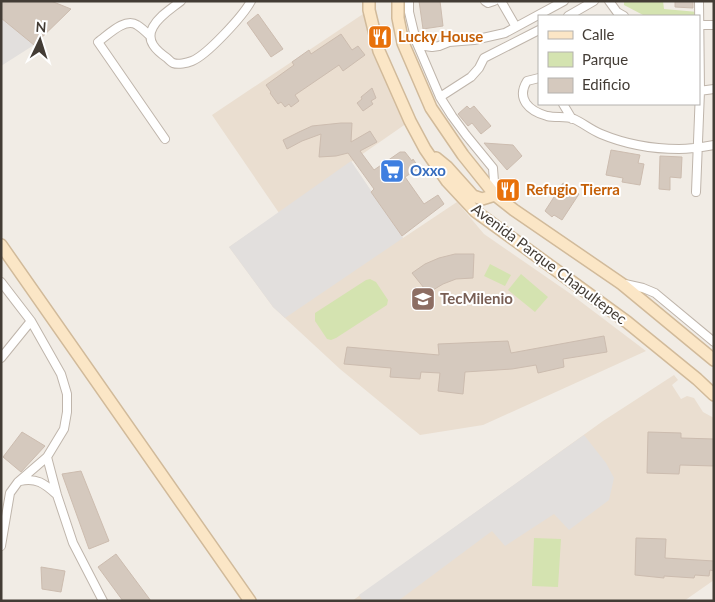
<svg xmlns="http://www.w3.org/2000/svg" width="715" height="602" viewBox="0 0 715 602" font-family="Lato,sans-serif">
<style>
.education{fill:#eaded0}
.green{fill:#d4e3b0}
.parking{fill:#e2dfdd}
.building{fill:#d5c9be;stroke:#ccbcaf}
.lines{fill:none;stroke-linecap:round;stroke-linejoin:round}
.street-casing{stroke:#bfb5ab;stroke-width:10}
.secondary-casing{stroke:#d1ba9a;stroke-width:14}
.street{stroke:#fff;stroke-width:8}
.secondary{stroke:#fbe6c6;stroke-width:11}
.labels{text-anchor:middle;stroke-width:4;stroke-linejoin:round;paint-order:stroke}
.food-label{font-size:15px;font-weight:bold;fill:#c56008;stroke:#fff;text-anchor:start}
.shop-label{font-size:15px;font-weight:bold;fill:#366cbe;stroke:#fff;text-anchor:start}
.street-label{font-size:15px;fill:#433c35;stroke:#fff}
.education-label{font-size:15px;font-weight:bold;fill:#785e54;stroke:#fff;text-anchor:start}
</style>
<rect width="100%" height="100%" fill="#f1ece5"/>
<path class="education" d="M369 10 410 121 351 162 403 238 457 202 484 234 568 292 646 351 483 425 420 435 340 369 273 307 229 247 279 213 212 115Z
M674 375 678 380 672 385 681 399 687 396 694 398 703 412 714 418V580L684 601H352L603 421Z"/>
<path class="green" d="M624 1H663L664 9 698 12 697 16H645L624 5Z
M490 264 511 275 505 286 484 276Z
M521 274 548 297 535 312 508 290Z
M370 279 376 282 388 300 387 305 336 338 331 340 327 339 315 321V313L366 280Z
M534 538 561 539 558 587 532 586Z"/>
<path class="parking" d="M1 18 34 45 1 66Z
M351 161 403 238 285 318 273 307 229 247Z
M584 435 606 463 614 478 609 500 569 530 554 514 505 546 492 531 398 601H363L359 595Z"/>
<path class="building" d="M1 1H51L71 9 34 45 1 18Z
M419 1H440L443 26 423 29Z
M675 1H693V8L675 7Z
M258 14 283 49 271 57 247 23Z
M341 34 352 50 358 46 365 55 343 71 339 65 295 95 299 101 291 107 289 104 285 107 281 102 278 104 270 93 271 92 266 85 294 65 292 62 309 50 311 54Z
M372 88 376 98 371 101 373 104 363 111 357 103 362 99 361 97Z
M467 106 470 109 474 106 491 126 481 134 472 123 468 126 458 114Z
M341 123H352L351 142 370 131 377 142 360 151 374 170 400 152H405L412 161 413 159 419 168 405 177 424 204 438 195 444 204 402 236 371 192 374 189 348 153 336 156 319 157 321 134 302 141 287 149 283 140 299 132 312 126Z
M484 143 513 145 522 156 507 170Z
M611 150 640 155 638 163 644 164 640 185 622 182 623 178 606 175Z
M660 156 682 157 681 178 670 177V190L659 189Z
M563 183 579 194 562 220 554 215 552 217 545 211Z
M455 254H474L473 278 456 279 443 284 428 293 412 273 425 264 439 258Z
M604 336 607 352 563 359 564 367 538 373 536 365 512 369 465 372 463 394 438 391 440 373 421 372 420 379 390 377 391 368 344 364 347 347 439 355 438 344 508 341 511 353Z
M22 432 45 446 21 472 3 457Z
M648 432 681 433V438L714 439V466L680 465 679 474 647 473Z
M81 471 109 541 89 549 62 474Z
M636 538 666 539 665 558 714 561V571L710 570 709 576 695 575 694 578 664 576V578L635 575Z
M116 554 151 601H123L98 567Z
M41 567 65 571 61 592 42 589Z"/>
<g class="lines">
<defs>
<path id="street" d="M181 1C171 9 159 16 153 27 145 41 157 51 167 58 169 60 171 62 173 63 178 65 187 63 192 61 207 55 243 16 251 1
M409 1V12L416 41 440 97 452 116 466 135 493 168 495 195
M485 1 488 3 494 1
M501 1 516 27
M609 1 617 12 624 16
M568 16 594 1
M699 25H714
M150 36C146 32 142 28 137 25 125 17 108 35 98 42L165 139
M416 41 425 46 432 47 439 46 449 42 474 40 505 33 564 1
M539 78 527 81C516 99 529 111 547 116 556 118 566 116 574 119 583 123 591 130 601 134 625 144 653 149 679 149 691 149 703 147 714 145
M699 91 714 89
M440 97 471 77 479 68 484 58 539 30
M563 104 572 119
M696 192 700 91 699 1
M1 282 31 321 61 374 67 394V412L64 429 47 457 18 482 10 493 1 546
M625 284 643 288 655 293 714 342
M1 358 31 321
M47 457 57 495 73 543 103 601
M20 481C36 477 45 484 56 494"/>
<path id="secondary" d="M369 1V10L379 51 410 121 425 149 447 181 475 211 627 322 697 379 714 395
M398 1V18L403 43 431 108 463 155 495 195 514 210 622 284 714 360
M436 158 447 167 473 196 482 199 495 195
M1 245 250 601"/>
</defs>
<use href="#street" class="street-casing"/>
<use href="#secondary" class="secondary-casing"/>
<use href="#street" class="street"/>
<use href="#secondary" class="secondary"/>
</g>
<defs>
<symbol id="restaurant-square" viewBox="-11 -11 22 22"><rect x="-9" y="-9" width="18" height="18" rx="4" fill="#e8710a" stroke="#fff"/><path d="M-5-6h1v4h1v-4h1v4h1v-4h1v5L-1.5 .5V6h-2V.5L-5-1ZM5-6V6H3V1.5H1.5Q1.5-4 5-6Z" fill="#fff"/></symbol>
<symbol id="supermarket-square" viewBox="-11 -11 22 22"><rect x="-9" y="-9" width="18" height="18" rx="4" fill="#3f7fe0" stroke="#fff"/><path d="M-6-5.5h2.5l.6 2H6L4.5 2H-2.5L-4.4-4H-6ZM-1.5 3.2a1.3 1.3 0 1 0 .1 0ZM3 3.2a1.3 1.3 0 1 0 .1 0Z" fill="#fff"/></symbol>
<symbol id="university-square" viewBox="-11 -11 22 22"><rect x="-9" y="-9" width="18" height="18" rx="4" fill="#8d6e63" stroke="#fff"/><path d="M0-5L7-2L0 1L-7-2ZM-4 1L0 2.5L4 1V4Q0 6-4 4Z" fill="#fff"/></symbol>
</defs>
<g fill-rule="evenodd">
<use href="#restaurant-square" x="366" y="23" width="28" height="28"/>
<use href="#supermarket-square" x="378" y="157" width="28" height="28"/>
<use href="#restaurant-square" x="494" y="176" width="28" height="28"/>
<use href="#university-square" x="409" y="285" width="28" height="28"/>
</g>
<g class="labels">
<g class="food-label">
<text x="398" y="42">Lucky House</text>
<text x="526" y="195">Refugio Tierra</text>
</g>
<g class="shop-label">
<text x="410" y="176">Oxxo</text>
</g>
<g class="street-label">
<text transform="translate(549 264) rotate(37)" y="5">Avenida Parque Chapultepec</text>
</g>
<g class="education-label">
<text x="440" y="304">TecMilenio</text>
</g>
</g>
<rect width="715" height="602" fill="none" stroke="#433c35" stroke-width="5"/>
<rect x="538" y="15" width="162" height="90" fill="#ffffff" stroke="#b4b1ae"/>
<rect x="548" y="31" width="25" height="8" fill="#fbe6c6" stroke="#b4b1ae"/>
<text x="582" y="40" font-size="15" fill="#433c35">Calle</text>
<rect x="548" y="52" width="25" height="15" fill="#d4e3b0" stroke="#b4b1ae"/>
<text x="582" y="65" font-size="15" fill="#433c35">Parque</text>
<rect x="548" y="78" width="25" height="15" fill="#d5c9be" stroke="#b4b1ae"/>
<text x="582" y="90" font-size="15" fill="#433c35">Edificio</text>
<g transform="translate(40 40) rotate(4)" stroke="#ffffff" stroke-width="4" paint-order="stroke">
<path d="M0-4L9 19L0 12L-9 19Z" fill="#433c35"/>
<text y="-8" font-size="14" font-weight="bold" text-anchor="middle" fill="#433c35">N</text>
</g>
</svg>
